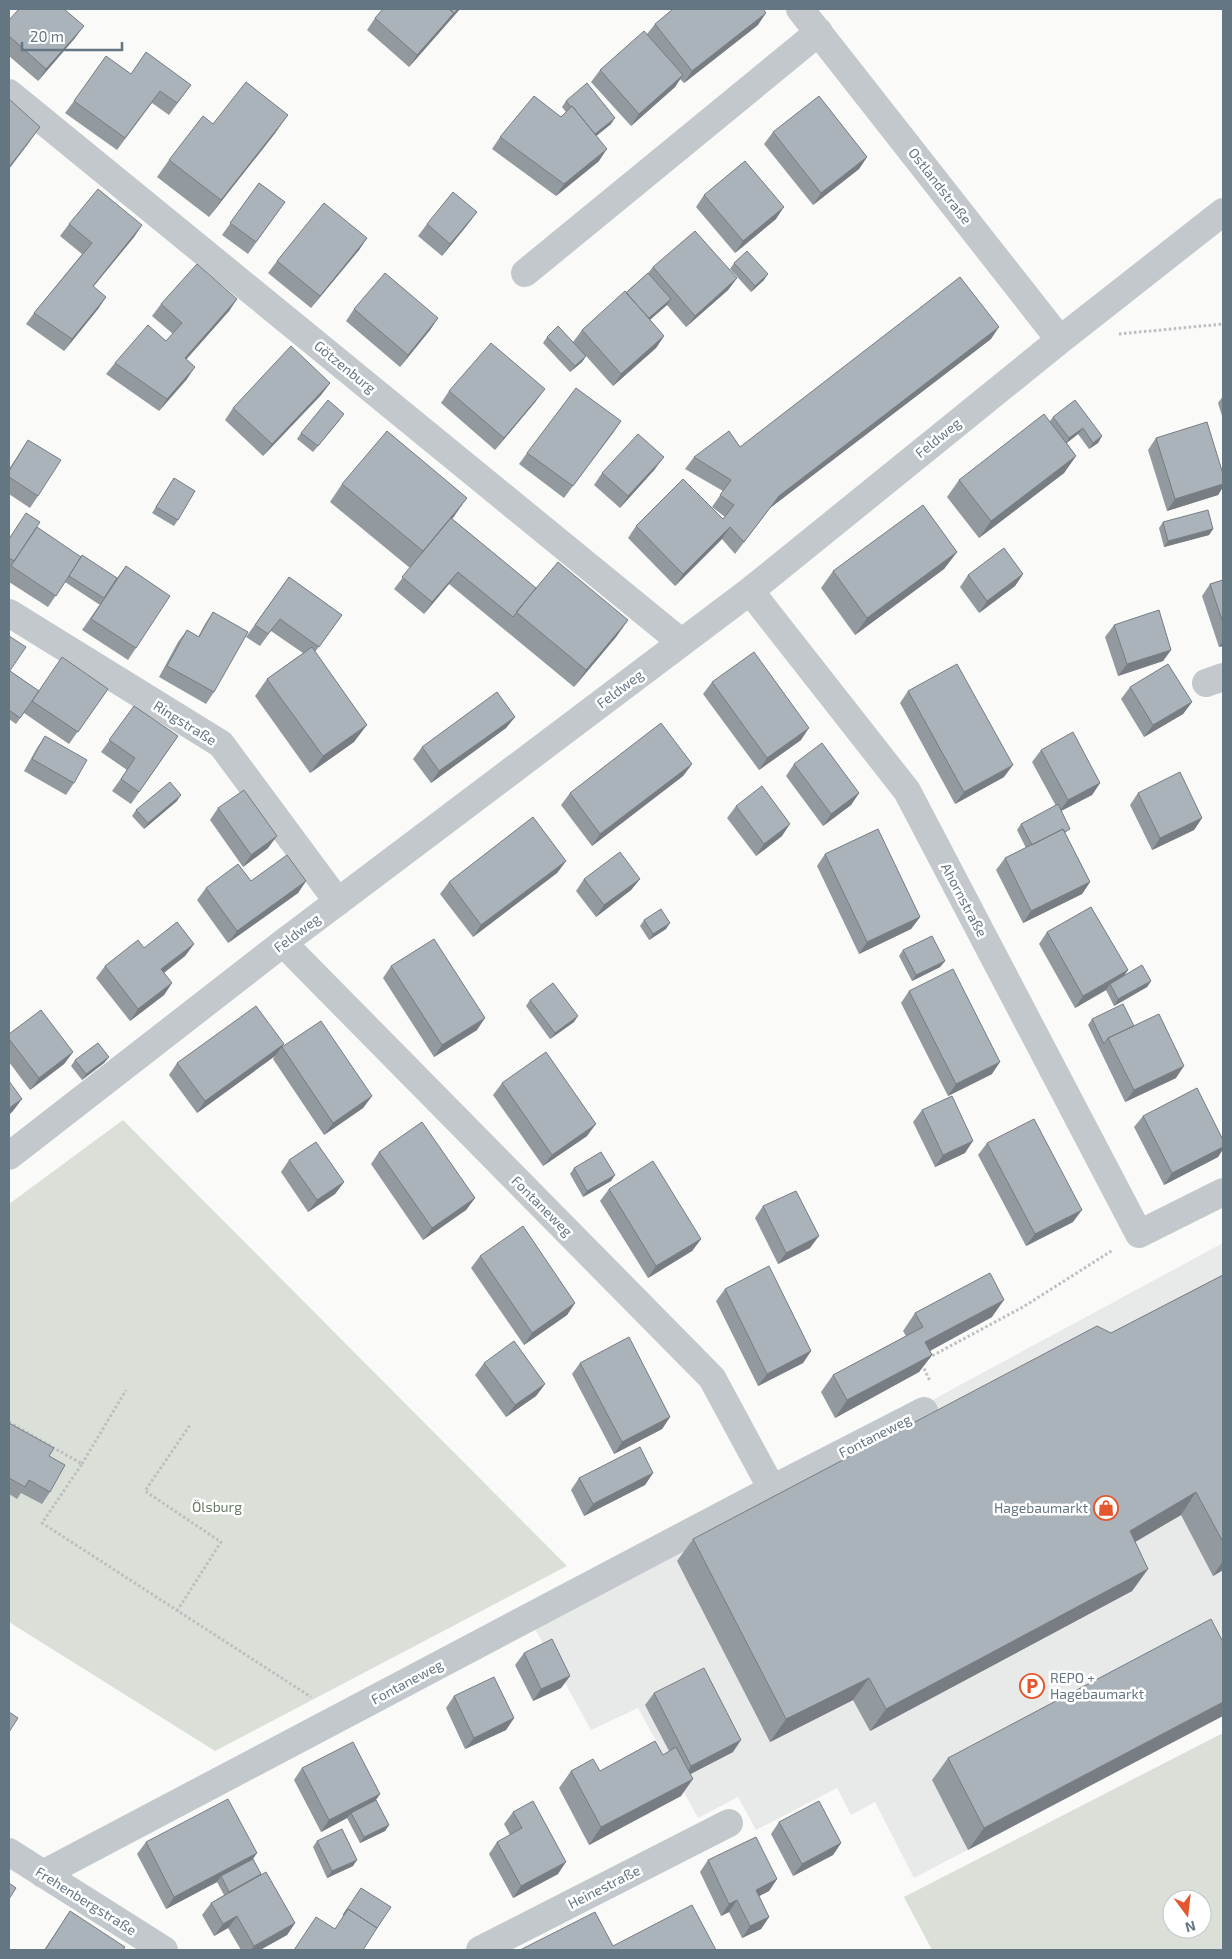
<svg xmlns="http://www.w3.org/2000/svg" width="1232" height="1959" viewBox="0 0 1232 1959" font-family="'Exo 2',sans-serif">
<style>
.built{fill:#e8e9e9}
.green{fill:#dadfd7;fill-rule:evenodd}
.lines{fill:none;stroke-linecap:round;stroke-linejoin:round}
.path{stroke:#bbbfc2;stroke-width:3;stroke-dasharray:2.5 2.5;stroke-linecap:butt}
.street{stroke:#c3c8cc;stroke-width:28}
.wall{fill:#929a9f}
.shaded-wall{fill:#777d82}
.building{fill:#aab3b9;stroke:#777d82}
.labels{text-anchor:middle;stroke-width:5;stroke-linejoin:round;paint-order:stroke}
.street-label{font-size:14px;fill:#657683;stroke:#fff}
.park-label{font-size:14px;fill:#687a64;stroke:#fff}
.poi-label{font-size:14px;fill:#657683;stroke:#fff;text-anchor:end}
</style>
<rect width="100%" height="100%" fill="#fafaf8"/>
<path class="built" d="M1223 1243V1716L914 1878 875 1802 851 1815 837 1788 756 1830 738 1797 698 1818 638 1708 591 1730 529 1618Z"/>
<path class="green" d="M123 1120 567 1566 215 1751 9 1622V1204Z
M1223 1733V1950H932L904 1897ZM1172 1899H1202V1929H1172Z"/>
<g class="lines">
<path class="path" d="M1119 334 1223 324
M928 1358 1023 1307 1113 1250
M922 1364 930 1381
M9 1422 82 1464 42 1523 311 1697
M82 1464 126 1390
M177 1611 221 1542 145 1491 190 1425"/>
<path class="street" d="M800 9 1060 340
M9 93 681 642
M525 273 819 32
M750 591 907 791 1139 1234 1223 1192
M9 613 221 744 338 902
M1206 683 1223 677
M9 1156 283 943 750 591 1060 340 1223 212
M772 1489 924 1411
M9 1852 164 1950
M43 1874 772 1489 712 1378 283 943
M480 1950 729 1823"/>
</g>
<path class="wall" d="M383 9H460L409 67 367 30 375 18Z
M9 20 75 38 38 81 9 56Z
M655 24 758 25 684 83 680 79 675 87 631 126 591 82 600 70 647 34Z
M131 74 191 85 169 115 152 103 117 150 65 113 74 101Z
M566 101 611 124 596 136 599 161 556 196 492 149 500 137 561 117 566 112 562 107Z
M213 124 276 132 209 217 157 177 169 160Z
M773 132 867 157 859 169 813 205 764 144Z
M259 183 285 202 248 254 222 235Z
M704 195 776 219 735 253 696 207Z
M477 212 468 224 442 256 418 236 427 224Z
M69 224 142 225 134 237 93 287 106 297 98 309 64 351 26 324 34 313 82 254 60 236Z
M367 238 359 250 311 308 268 273 277 261Z
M734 263 764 280 751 292 730 269Z
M653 267 737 278 728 290 686 327 667 305 650 320 664 336 656 348 613 386 586 356 582 362 570 372 543 343 547 337 573 342 582 330 648 273Z
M237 299 229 311 186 359 187 379 159 411 106 374 115 363 166 341 173 334 152 316 161 304Z
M354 309 438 318 430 330 400 367 346 321Z
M991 339 770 508 735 554 722 539 675 586 628 538 636 526 723 519 725 517 712 507 723 491 685 469 694 457 740 447Z
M330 383 321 395 263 456 225 420 233 408Z
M449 391 536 401 495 450 441 403Z
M1223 396V419L1218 403Z
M1053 417 1102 436 1098 443 1089 449 1078 434 1067 443 1076 456 1064 473 979 538 947 497 959 480 1050 421Z
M340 420 313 452 297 439 301 433Z
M621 421 564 498 519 464 527 453Z
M1156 438 1223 474V487L1218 495 1167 511 1148 450Z
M28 440 38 496 30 508 9 494V469Z
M655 469 620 508 594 485 602 473Z
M174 478 178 520 174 526 152 513Z
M342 484 455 515 452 519 536 588 628 620 616 637 574 687 449 584 424 614 394 589 410 568 330 502Z
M1163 522 1213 529 1209 535 1164 547 1159 528Z
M31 536 81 557 117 578 126 566 136 648 128 660 82 630 100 604V605L65 582 48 607 9 582V569L10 567H9V538Z
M957 552 944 569 855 635 821 588 833 571Z
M1023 574 1015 586 979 613 960 587 968 575Z
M289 577 342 615 315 652 354 742 310 773 255 696 267 679 303 653 271 631 260 646 246 637Z
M1223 580V646L1219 647 1202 596 1210 584Z
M213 612 214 692 206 704 159 677 178 642 187 630 198 637 205 624Z
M1114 625 1171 650 1163 661 1118 676 1105 637Z
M9 636 10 671 39 691 108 689 69 744 24 713 16 724 9 719Z
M712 682 801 740 759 770 703 694Z
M1130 687 1192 702 1183 714 1144 737 1121 699Z
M908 691 1004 777 955 804 900 703Z
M134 706 178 736 131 804 112 791 127 770 101 752Z
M515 717 506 728 431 783 413 759 422 747Z
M45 736 74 783 66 795 24 771 37 748Z
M1041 750 1100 783 1092 795 1061 811 1066 835 1090 882 1082 894 1023 923 996 870 1005 858 1026 848 1017 830 1021 824 1056 806 1032 762Z
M692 764 683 776 592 846 561 805 570 793Z
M794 764 859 793 851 805 823 826 786 776Z
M1138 793 1202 818 1194 830 1152 850 1130 805Z
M177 801 144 829 132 816 136 810Z
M736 806 782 836 756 856 727 818Z
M218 808 268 848 243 867 210 820Z
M825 854 920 917 911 929 859 954 817 866Z
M566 861 557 873 473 937 440 894 449 882Z
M584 879H640L631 890 596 917 576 891Z
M251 881H306L298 893 228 943 197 900 206 888Z
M644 920 666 929 649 940 640 926Z
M1047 932 1128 970 1124 976 1151 981 1147 987 1114 1006 1106 990 1075 1008 1039 944Z
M194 944 185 956 164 973 172 983 164 995 130 1021 96 978 105 966 144 948Z
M903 950 945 961 940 967 912 981 899 956Z
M391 966 477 1030 434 1057 383 978Z
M909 991 992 1074 948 1096 901 1003Z
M530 1000 574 1022 550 1039 526 1006Z
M1092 1019 1134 1026 1176 1078 1125 1102 1088 1025Z
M9 1034 73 1052 64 1064 30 1090 9 1062Z
M284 1044 282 1047 372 1096 363 1108 324 1135 273 1059 275 1056 197 1113 169 1075 177 1063Z
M109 1057 104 1063 82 1080 71 1066 75 1060Z
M502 1083 587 1136 543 1166 493 1095Z
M922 1110 965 1153 935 1167 913 1122Z
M1143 1116 1223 1140V1149L1218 1157 1164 1185 1134 1127Z
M987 1143 1073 1222 1026 1246 978 1155Z
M379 1152 475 1198 466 1210 423 1240 371 1164Z
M289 1160 344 1182 335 1194 308 1212 281 1172Z
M574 1168 611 1181 583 1197 570 1174Z
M609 1189 701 1239 692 1251 648 1278 600 1201Z
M763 1206 810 1248 778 1264 755 1218Z
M480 1256 575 1303 567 1315 524 1345 471 1268Z
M1223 1275V1570L1213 1576 1181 1515 1135 1541 1148 1569 1132 1591 870 1731 853 1700 770 1742 677 1561 693 1539 1111 1333Z
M725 1289 811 1351 803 1363 758 1386 716 1301Z
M915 1313 992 1317 930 1351 932 1355 919 1372 835 1418 821 1392 833 1375 906 1336 903 1331Z
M484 1363 545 1384 536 1396 506 1417 475 1375Z
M580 1363 670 1417 662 1429 614 1454 572 1374Z
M9 1423 49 1456 50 1492 42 1504 21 1493 17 1499 9 1494Z
M653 1473 645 1485 584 1516 571 1490 579 1478Z
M1223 1642 968 1850 932 1780 948 1758Z
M524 1653 570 1676 561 1688 533 1701 515 1665Z
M654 1693 733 1752 690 1774 681 1796 589 1845 559 1788 571 1771H600L663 1755 669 1751 645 1705Z
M454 1696 514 1718 506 1730 465 1749 446 1708Z
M302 1768 376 1800 389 1825 385 1831 360 1843 347 1818 321 1832 294 1780Z
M513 1812 558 1874 513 1898 489 1854 497 1842 510 1835 504 1824Z
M779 1822 841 1843 833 1855 793 1876 771 1834Z
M317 1841 353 1866 327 1878 313 1847Z
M146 1842 253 1859 261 1874 295 1923 287 1935 260 1950H241L228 1928 214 1936 202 1915 211 1903 224 1895 217 1882 166 1909 137 1854Z
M708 1860 777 1879 769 1891 759 1896 769 1917 761 1929 742 1938 729 1912 721 1916 700 1872Z
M70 1911 123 1950H44Z"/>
<path class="shaded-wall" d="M458 9H460L409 67 417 55 454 13Z
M766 13 758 25 684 83 692 71Z
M84 26 75 38 38 81 46 69Z
M683 75 675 87 631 126 639 114Z
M288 115 276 132 209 217 221 200Z
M615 118 611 124 590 141 594 135Z
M40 127 28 144 9 169V167Z
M607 149 599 161 556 196 564 184Z
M867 157 859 169 813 205 821 193Z
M784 207 776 219 735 253 743 241Z
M477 212 468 224 442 256 450 244Z
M142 225 134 237 84 298 93 286Z
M367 238 359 250 311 308 320 296Z
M768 274 764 280 751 292 755 286Z
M737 278 728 290 686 327 695 316Z
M106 297 98 309 64 351 72 339Z
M237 299 229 311 177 370 185 358Z
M671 299 667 305 639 329 643 323Z
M438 318 430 330 400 367 408 355Z
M999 327 991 339 770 508 735 554 779 496Z
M664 336 656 348 613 386 621 374Z
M586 356 582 362 570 372 575 366Z
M195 367 187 379 159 411 167 399Z
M330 383 321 395 263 456 272 444Z
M545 389 536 401 495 450 504 438Z
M621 421 613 433 564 498 573 486Z
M1083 428 1078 434 1065 444 1069 438Z
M1102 436 1098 443 1089 449 1093 443Z
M1076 456 1064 473 979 538 991 521Z
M664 457 655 469 620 508 628 496Z
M1223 484V487L1218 495 1167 511 1175 499Z
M467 498 455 515 410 569 423 551Z
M730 527 722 539 675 586 683 574Z
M1213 529 1209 535 1164 547 1168 541Z
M957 552 944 569 855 635 867 618Z
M458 572 449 584 424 614 432 602Z
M1023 574 1015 586 979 613 987 601Z
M628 620 616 637 574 687 586 670Z
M1223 641V646L1219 647Z
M1171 650 1163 661 1118 676 1127 664Z
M1192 702 1183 714 1144 737 1153 725Z
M515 717 506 728 431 783 439 771Z
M367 725 354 742 310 773 323 756Z
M809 728 801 740 759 770 767 758Z
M692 764 683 776 592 846 600 834Z
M1013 765 1004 777 955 804 964 792Z
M1100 783 1092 795 1059 812 1068 800Z
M859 793 851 805 823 826 831 814Z
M181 795 177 801 144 829 148 823Z
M1202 818 1194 830 1152 850 1160 838Z
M790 824 782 836 756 856 764 844Z
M277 836 268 848 243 867 251 855Z
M566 861 557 873 473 937 481 925Z
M640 879 631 890 596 917 604 905Z
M306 881 298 893 228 943 237 931Z
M1090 882 1082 894 1023 923 1031 911Z
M920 917 911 929 859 954 867 942Z
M670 923 666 929 649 940 653 934Z
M194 944 185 956 153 981 161 969Z
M945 961 940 967 912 981 916 975Z
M1128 970 1119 982 1110 984 1106 990 1075 1008 1083 996Z
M1151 981 1147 987 1114 1006 1118 999Z
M172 983 164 995 130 1021 138 1009Z
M578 1016 574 1022 550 1039 555 1033Z
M485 1018 477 1030 434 1057 442 1045Z
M284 1044 275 1056 197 1113 205 1101Z
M73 1052 64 1064 30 1090 39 1078Z
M109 1057 104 1063 82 1080 86 1074Z
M1000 1062 992 1074 948 1096 956 1084Z
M1184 1066 1176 1078 1125 1102 1134 1090Z
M372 1096 363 1108 324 1135 333 1123Z
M22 1099 13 1111 9 1115V1108Z
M596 1124 587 1136 543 1166 552 1155Z
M973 1141 965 1153 935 1167 943 1155Z
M1223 1147V1149L1218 1157 1164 1185 1172 1173Z
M615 1175 611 1181 583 1197 587 1191Z
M344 1182 335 1194 308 1212 317 1200Z
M475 1198 466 1210 423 1240 432 1228Z
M1082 1210 1073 1222 1026 1246 1035 1234Z
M819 1236 810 1248 778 1264 786 1253Z
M701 1239 692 1251 648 1278 656 1266Z
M1004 1300 992 1317 913 1360 925 1342Z
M575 1303 567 1315 524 1345 532 1333Z
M811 1351 803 1363 758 1386 767 1374Z
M932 1355 919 1372 835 1418 847 1400Z
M545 1384 536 1396 506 1417 515 1405Z
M670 1417 662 1429 614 1454 622 1442Z
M653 1473 645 1485 584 1516 593 1504Z
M1196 1492 1181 1515 1115 1554 1130 1531Z
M1223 1561V1570L1213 1576Z
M1148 1569 1132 1591 870 1731 886 1709Z
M570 1676 561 1688 533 1701 541 1689Z
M869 1678 853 1700 770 1742 786 1719Z
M1223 1702V1716L968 1850 984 1828Z
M514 1718 506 1730 465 1749 474 1738Z
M741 1740 733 1752 683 1778 691 1766Z
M693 1779 681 1796 589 1845 601 1827Z
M380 1794 372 1806 351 1813 347 1818 321 1832 329 1820Z
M389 1825 385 1831 360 1843 364 1837Z
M841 1843 833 1855 793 1876 802 1864Z
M257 1853 249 1865 221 1876 217 1882 166 1909 174 1897Z
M357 1860 353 1866 327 1878 332 1871Z
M566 1862 558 1874 513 1898 521 1886Z
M777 1879 769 1891 748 1902 756 1890Z
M737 1900 729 1912 721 1916 729 1904Z
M237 1916 228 1928 214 1936 223 1924Z
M769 1917 761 1929 742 1938 750 1926Z
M295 1923 287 1935 260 1950H251L254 1946Z"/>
<path class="building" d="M19 9H64L84 26 46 69 9 36V20Z
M383 9H449L454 13 417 55 375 18Z
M449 9H458L449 19 454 13Z
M673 9H763L766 13 692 71 655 24Z
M644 31 683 75 639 114 600 70Z
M146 52 191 85 177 103 160 91 125 138 74 101 106 56 131 74Z
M246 82 288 115 221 200 169 160 203 116 213 124Z
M587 83 615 118 595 134 572 106 571 107 566 101Z
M534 96 561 117 572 106 607 149 564 184 500 137Z
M819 96 867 157 821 193 773 132Z
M9 99 40 127 9 167Z
M745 161 784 207 743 241 704 195Z
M259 183 285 202 256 242 230 223Z
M98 189 142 225 93 286 106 297 72 339 34 313 92 243 69 224Z
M453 192 477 212 450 244 427 224Z
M324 203 367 238 320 296 277 261Z
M695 231 737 278 695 316 653 267Z
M747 251 768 274 755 286 734 263Z
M197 264 237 299 185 358 195 367 167 399 115 363 148 325 166 341 182 323 161 304Z
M385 273 438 318 408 355 354 309Z
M648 273 671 299 649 318 626 293Z
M960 277 999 327 779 496 744 542 730 527 683 574 636 526 683 479 723 519 734 505 720 495 731 480 694 457 729 431 740 447Z
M625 291 664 336 621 374 582 330Z
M558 326 586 356 575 366 547 337Z
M491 343 545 389 504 438 449 391Z
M291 346 330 383 272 444 233 408Z
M576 388 621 421 573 486 527 453Z
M328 400 344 414 318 446 301 433Z
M1075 400 1102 436 1093 443 1083 428 1069 438 1053 417Z
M1044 414 1076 456 991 521 959 480Z
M1207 422 1223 474V484L1175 499 1156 438Z
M387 431 467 498 423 551 342 484Z
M638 434 664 457 628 496 602 473Z
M28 440 61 460 38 496 9 477V471Z
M174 478 195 491 178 520 156 507Z
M923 505 957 552 867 618 833 571Z
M1208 510 1213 529 1168 541 1163 522Z
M26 513 40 522 14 561 9 558V539Z
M451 518 536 588 513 617 458 572 432 602 402 577Z
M37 527 81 557 56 596 11 566Z
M1004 548 1023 574 987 601 968 575Z
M82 555 117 578 104 598 69 576Z
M558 562 628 620 586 670 516 612Z
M126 566 170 596 136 648 91 619Z
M289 577 342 615 319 647 280 619 268 634 255 625Z
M1223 580V623L1210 584Z
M1159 610 1171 650 1127 664 1114 625Z
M213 612 248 632 214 692 167 666 187 630 199 637Z
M9 636 26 647 9 672Z
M312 647 367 725 323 756 267 679Z
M754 652 809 728 767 758 712 682Z
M62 657 108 689 78 732 32 701Z
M957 664 1013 765 964 792 908 691Z
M1168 664 1192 702 1153 725 1130 687Z
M10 671 39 691 20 718 9 710V672Z
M497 692 515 717 439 771 422 747Z
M134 706 178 736 139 792 121 779 135 758 109 740Z
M661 723 692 764 600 834 570 793Z
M1073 732 1100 783 1068 800 1041 750Z
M45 736 87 760 74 783 32 759Z
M822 743 859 793 831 814 794 764Z
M1180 772 1202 818 1160 838 1138 793Z
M170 782 181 795 148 823 136 810Z
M762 786 790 824 764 844 736 806Z
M244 790 277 836 251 855 218 808Z
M1058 804 1070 829 1065 832 1063 829 1032 845 1021 824Z
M533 817 566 861 481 925 449 882Z
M878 829 920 917 867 942 825 854Z
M1063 829 1090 882 1031 911 1005 858Z
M620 852 640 879 604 905 584 879Z
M287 855 306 881 237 931 206 888 238 864 251 881Z
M1091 907 1128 970 1083 996 1047 932Z
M661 909 670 923 653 934 644 920Z
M177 922 194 944 161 969 172 983 138 1009 105 966 138 940 144 948Z
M932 936 945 961 916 975 903 950Z
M434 939 485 1018 442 1045 391 966Z
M1142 965 1151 981 1118 999 1110 984Z
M953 969 1000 1062 956 1084 909 991Z
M553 983 578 1016 555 1033 530 1000Z
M1123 1004 1134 1026 1108 1038 1104 1044 1092 1019Z
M256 1006 284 1044 205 1101 177 1063Z
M41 1010 73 1052 39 1078 9 1039V1034Z
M1159 1014 1184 1066 1134 1090 1108 1038Z
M321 1021 372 1096 333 1123 282 1047Z
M98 1043 109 1057 86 1074 75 1060Z
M546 1052 596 1124 552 1155 502 1083Z
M9 1081 22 1099 9 1108Z
M1197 1088 1223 1140V1147L1172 1173 1143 1116Z
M952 1096 973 1141 943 1155 922 1110Z
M1034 1119 1082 1210 1035 1234 987 1143Z
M422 1122 475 1198 432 1228 379 1152Z
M316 1142 344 1182 317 1200 289 1160Z
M601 1152 615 1175 587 1191 574 1168Z
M653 1161 701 1239 656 1266 609 1189Z
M796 1191 819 1236 786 1253 763 1206Z
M523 1226 575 1303 532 1333 480 1256Z
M769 1266 811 1351 767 1374 725 1289Z
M990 1273 1004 1300 925 1342 932 1355 847 1400 833 1375 923 1327 915 1313Z
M1223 1275V1542L1196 1492 1130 1531 1148 1569 886 1709 869 1678 786 1719 693 1539 1097 1326 1111 1333Z
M629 1337 670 1417 622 1442 580 1363Z
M514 1341 545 1384 515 1405 484 1363Z
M9 1423 54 1448 49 1456 65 1465 50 1492 29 1480 25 1487 9 1478Z
M640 1447 653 1473 593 1504 579 1478Z
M1211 1619 1223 1642V1702L984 1828 948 1758Z
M552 1639 570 1676 541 1689 524 1653Z
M704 1668 741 1740 691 1766 654 1693Z
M494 1677 514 1718 474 1738 454 1696Z
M9 1712 18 1718 9 1732Z
M655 1741 663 1755 676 1747 693 1779 601 1827 571 1771 593 1759 600 1771Z
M353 1742 380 1794 329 1820 302 1768Z
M228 1799 257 1853 174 1897 146 1842Z
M376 1800 389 1825 364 1837 351 1813Z
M533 1801 566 1862 521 1886 497 1842 522 1828 513 1812Z
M819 1801 841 1843 802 1864 779 1822Z
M342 1829 357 1860 332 1871 317 1841Z
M756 1837 777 1879 756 1890 769 1917 750 1926 737 1900 729 1904 708 1860Z
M253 1859 261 1874 229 1892 221 1876Z
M266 1872 295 1923 254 1946 237 1916 223 1924 211 1903Z
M9 1883 16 1888 9 1899Z
M361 1888 391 1907 377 1928 348 1909 344 1915H343Z
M692 1905 716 1950H520L595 1912 613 1946Z
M348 1909 377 1928 363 1950H294L316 1917 335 1929Z
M70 1911 125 1947 123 1950H45Z"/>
<defs>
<symbol id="shop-ring" viewBox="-11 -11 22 22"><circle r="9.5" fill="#fff" stroke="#e4572e" stroke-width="1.5"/><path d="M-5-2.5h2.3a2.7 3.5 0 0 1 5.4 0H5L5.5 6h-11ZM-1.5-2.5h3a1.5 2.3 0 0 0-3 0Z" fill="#e4572e"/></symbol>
<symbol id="parking-ring" viewBox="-11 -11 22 22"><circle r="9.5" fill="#fff" stroke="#e4572e" stroke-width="1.5"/><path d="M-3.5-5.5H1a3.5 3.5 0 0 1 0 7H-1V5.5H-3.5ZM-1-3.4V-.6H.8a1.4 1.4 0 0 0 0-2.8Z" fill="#e4572e"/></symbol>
</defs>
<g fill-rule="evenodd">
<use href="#shop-ring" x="1092" y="1494" width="28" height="28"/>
<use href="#parking-ring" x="1018" y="1672" width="28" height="28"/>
</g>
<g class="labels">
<g class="street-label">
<text transform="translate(940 186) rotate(52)" y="5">Ostlandstraße</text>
<text transform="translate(345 367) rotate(39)" y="5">Götzenburg</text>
<text transform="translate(938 438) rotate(-39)" y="5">Feldweg</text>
<text transform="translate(620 689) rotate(-37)" y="5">Feldweg</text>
<text transform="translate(185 723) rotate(32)" y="5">Ringstraße</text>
<text transform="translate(964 900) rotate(62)" y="5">Ahornstraße</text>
<text transform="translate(297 933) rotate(-37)" y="5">Feldweg</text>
<text transform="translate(542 1206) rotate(45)" y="5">Fontaneweg</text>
<text transform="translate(875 1436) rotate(-27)" y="5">Fontaneweg</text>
<text transform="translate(407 1682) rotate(-28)" y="5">Fontaneweg</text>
<text transform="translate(604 1887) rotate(-27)" y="5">Heinestraße</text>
<text transform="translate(86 1901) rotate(32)" y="5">Frehenbergstraße</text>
</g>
<g class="park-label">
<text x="217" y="1512">Ölsburg</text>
</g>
<g class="poi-label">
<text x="1088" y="1513">Hagebaumarkt</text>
<text x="1050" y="1683" text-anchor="start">REPO +<tspan x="1050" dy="16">Hagebaumarkt</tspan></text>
</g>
</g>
<rect width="1232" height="1959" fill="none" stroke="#657683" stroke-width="20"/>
<g transform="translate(1187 1914) rotate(165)"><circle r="24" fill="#ffffff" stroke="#c1c8cd"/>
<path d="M0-4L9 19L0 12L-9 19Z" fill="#e4572e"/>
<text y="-8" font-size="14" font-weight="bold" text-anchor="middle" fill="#657683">N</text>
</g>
<path d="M22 42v8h100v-8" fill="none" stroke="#657683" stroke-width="2.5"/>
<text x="30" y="42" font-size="15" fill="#657683" stroke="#ffffff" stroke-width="4" paint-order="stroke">20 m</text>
</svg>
